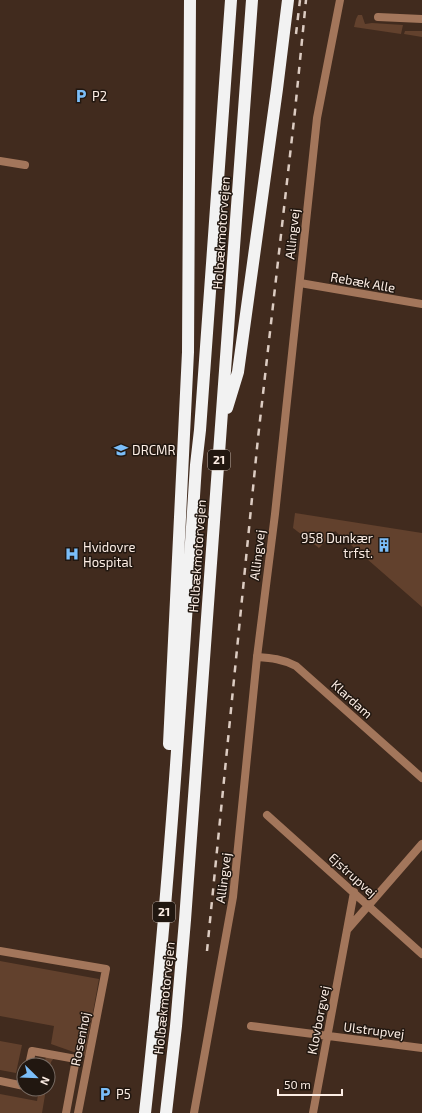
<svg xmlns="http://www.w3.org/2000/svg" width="422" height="1113" viewBox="0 0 422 1113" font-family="'Exo 2',sans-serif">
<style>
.green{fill:#62412d}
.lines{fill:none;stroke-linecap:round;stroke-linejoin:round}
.minor{stroke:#a3765b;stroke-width:8}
.tertiary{stroke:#a3765b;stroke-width:8}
.motorway{stroke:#f2f2f2;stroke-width:12}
.rail{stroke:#dcccc2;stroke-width:2.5;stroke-dasharray:7 7;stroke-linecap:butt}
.labels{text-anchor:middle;stroke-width:3;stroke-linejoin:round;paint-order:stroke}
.shield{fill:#211710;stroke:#baada4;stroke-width:1}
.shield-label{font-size:12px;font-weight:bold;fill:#fcede4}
.poi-label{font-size:13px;fill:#fcede4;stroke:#211710;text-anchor:start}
.street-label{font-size:13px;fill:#fcede4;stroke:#211710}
</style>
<rect width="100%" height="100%" fill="#412b1e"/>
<path class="green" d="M358 15H362L365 24 372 23 403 25 401 34 354 27 356 19Z
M405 31H422V37L404 34Z
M295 513 422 533V607L335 531 319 548 293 528Z
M0 961 99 979 85 1056 51 1044 54 1026 0 1016Z
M0 1041 22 1045 16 1073 0 1070Z
M46 1056 54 1058 51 1062 48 1080V1065H44Z
M39 1089H46L42 1113H0V1094L37 1101Z"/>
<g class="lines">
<path class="minor" d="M378 17 422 19
M0 161 25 165
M300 283 422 304
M257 657C271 658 283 659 296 666L422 778
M267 815 422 954
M347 930 354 892
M0 951 106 969 78 1113
M251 1026 422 1048
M29 1065 32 1051 76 1059 66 1113
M0 1081 24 1086
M313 1113 347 930 422 844"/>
<path class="tertiary" d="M194 1113 233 897 257 657 275 514 317 118 340 0"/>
<path class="motorway" d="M227 408 238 372 277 89 288 0
M169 744 188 352 190 0
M145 1113C169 898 182 681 196 465L200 430 231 0
M166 1113 176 1026 185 920 252 0"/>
<path class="rail" d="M296 34 300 0
M207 951 258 438 295 111 306 0"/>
</g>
<defs>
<symbol id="parking-bare" viewBox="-9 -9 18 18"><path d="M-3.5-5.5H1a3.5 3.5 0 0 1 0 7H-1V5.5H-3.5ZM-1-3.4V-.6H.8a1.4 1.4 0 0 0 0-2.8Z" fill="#7bbef9" stroke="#211710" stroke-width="2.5" paint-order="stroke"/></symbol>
<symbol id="university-bare" viewBox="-9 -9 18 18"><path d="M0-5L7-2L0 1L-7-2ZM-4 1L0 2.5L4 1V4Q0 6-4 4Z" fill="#7bbef9" stroke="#211710" stroke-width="2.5" paint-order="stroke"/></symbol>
<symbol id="building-bare" viewBox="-9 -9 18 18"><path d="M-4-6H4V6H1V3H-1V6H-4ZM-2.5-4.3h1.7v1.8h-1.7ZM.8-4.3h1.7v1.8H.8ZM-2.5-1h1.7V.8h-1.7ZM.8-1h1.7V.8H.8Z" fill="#7bbef9" stroke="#211710" stroke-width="2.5" paint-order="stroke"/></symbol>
<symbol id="hospital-bare" viewBox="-9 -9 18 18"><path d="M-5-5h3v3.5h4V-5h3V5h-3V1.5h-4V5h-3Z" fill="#7bbef9" stroke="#211710" stroke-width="2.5" paint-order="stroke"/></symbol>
</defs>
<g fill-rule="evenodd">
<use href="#parking-bare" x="71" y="86" width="20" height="20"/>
<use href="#university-bare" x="111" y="440" width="20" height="20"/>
<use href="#building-bare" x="374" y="535" width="20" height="20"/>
<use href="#hospital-bare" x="62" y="544" width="20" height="20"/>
<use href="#parking-bare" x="95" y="1084" width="20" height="20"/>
</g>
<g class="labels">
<g class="shield">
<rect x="208" y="450" width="22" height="20" rx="3"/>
<rect x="153" y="902" width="22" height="20" rx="3"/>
</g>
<g class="shield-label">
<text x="219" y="464">21</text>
<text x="164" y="916">21</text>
</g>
<g class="poi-label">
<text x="92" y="101">P2</text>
<text x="132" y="455">DRCMR</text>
<text x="373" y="543" text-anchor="end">958 Dunkær<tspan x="373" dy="15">trfst.</tspan></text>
<text x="83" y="552">Hvidovre<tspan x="83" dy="15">Hospital</tspan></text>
<text x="116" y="1099">P5</text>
</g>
<g class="street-label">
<text transform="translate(221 233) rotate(-86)" y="5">Holbækmotorvejen</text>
<text transform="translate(292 234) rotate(-84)" y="5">Allingvej</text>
<text transform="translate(363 282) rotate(10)" y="5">Rebæk Alle</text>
<text transform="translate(257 555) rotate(-83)" y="5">Allingvej</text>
<text transform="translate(197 556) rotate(-86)" y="5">Holbækmotorvejen</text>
<text transform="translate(352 699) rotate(42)" y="5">Klardam</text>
<text transform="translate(353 875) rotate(42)" y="5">Ejstrupvej</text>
<text transform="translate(223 878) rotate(-83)" y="5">Allingvej</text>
<text transform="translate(164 998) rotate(-84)" y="5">Holbækmotorvejen</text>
<text transform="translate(318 1020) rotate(-79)" y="5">Klovborgvej</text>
<text transform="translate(374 1030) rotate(7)" y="5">Ulstrupvej</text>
<text transform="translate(80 1039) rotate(-79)" y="5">Rosenhøj</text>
</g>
</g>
<g transform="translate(36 1077) rotate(113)"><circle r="19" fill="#211710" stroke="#796d65"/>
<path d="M0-3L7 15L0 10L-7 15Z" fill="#7bbef9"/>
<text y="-6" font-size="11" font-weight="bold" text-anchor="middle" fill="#fcede4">N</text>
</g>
<path d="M278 1089v6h64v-6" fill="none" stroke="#fcede4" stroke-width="2"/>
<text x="284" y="1089" font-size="12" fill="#fcede4" stroke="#211710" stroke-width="3" paint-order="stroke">50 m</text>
</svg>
